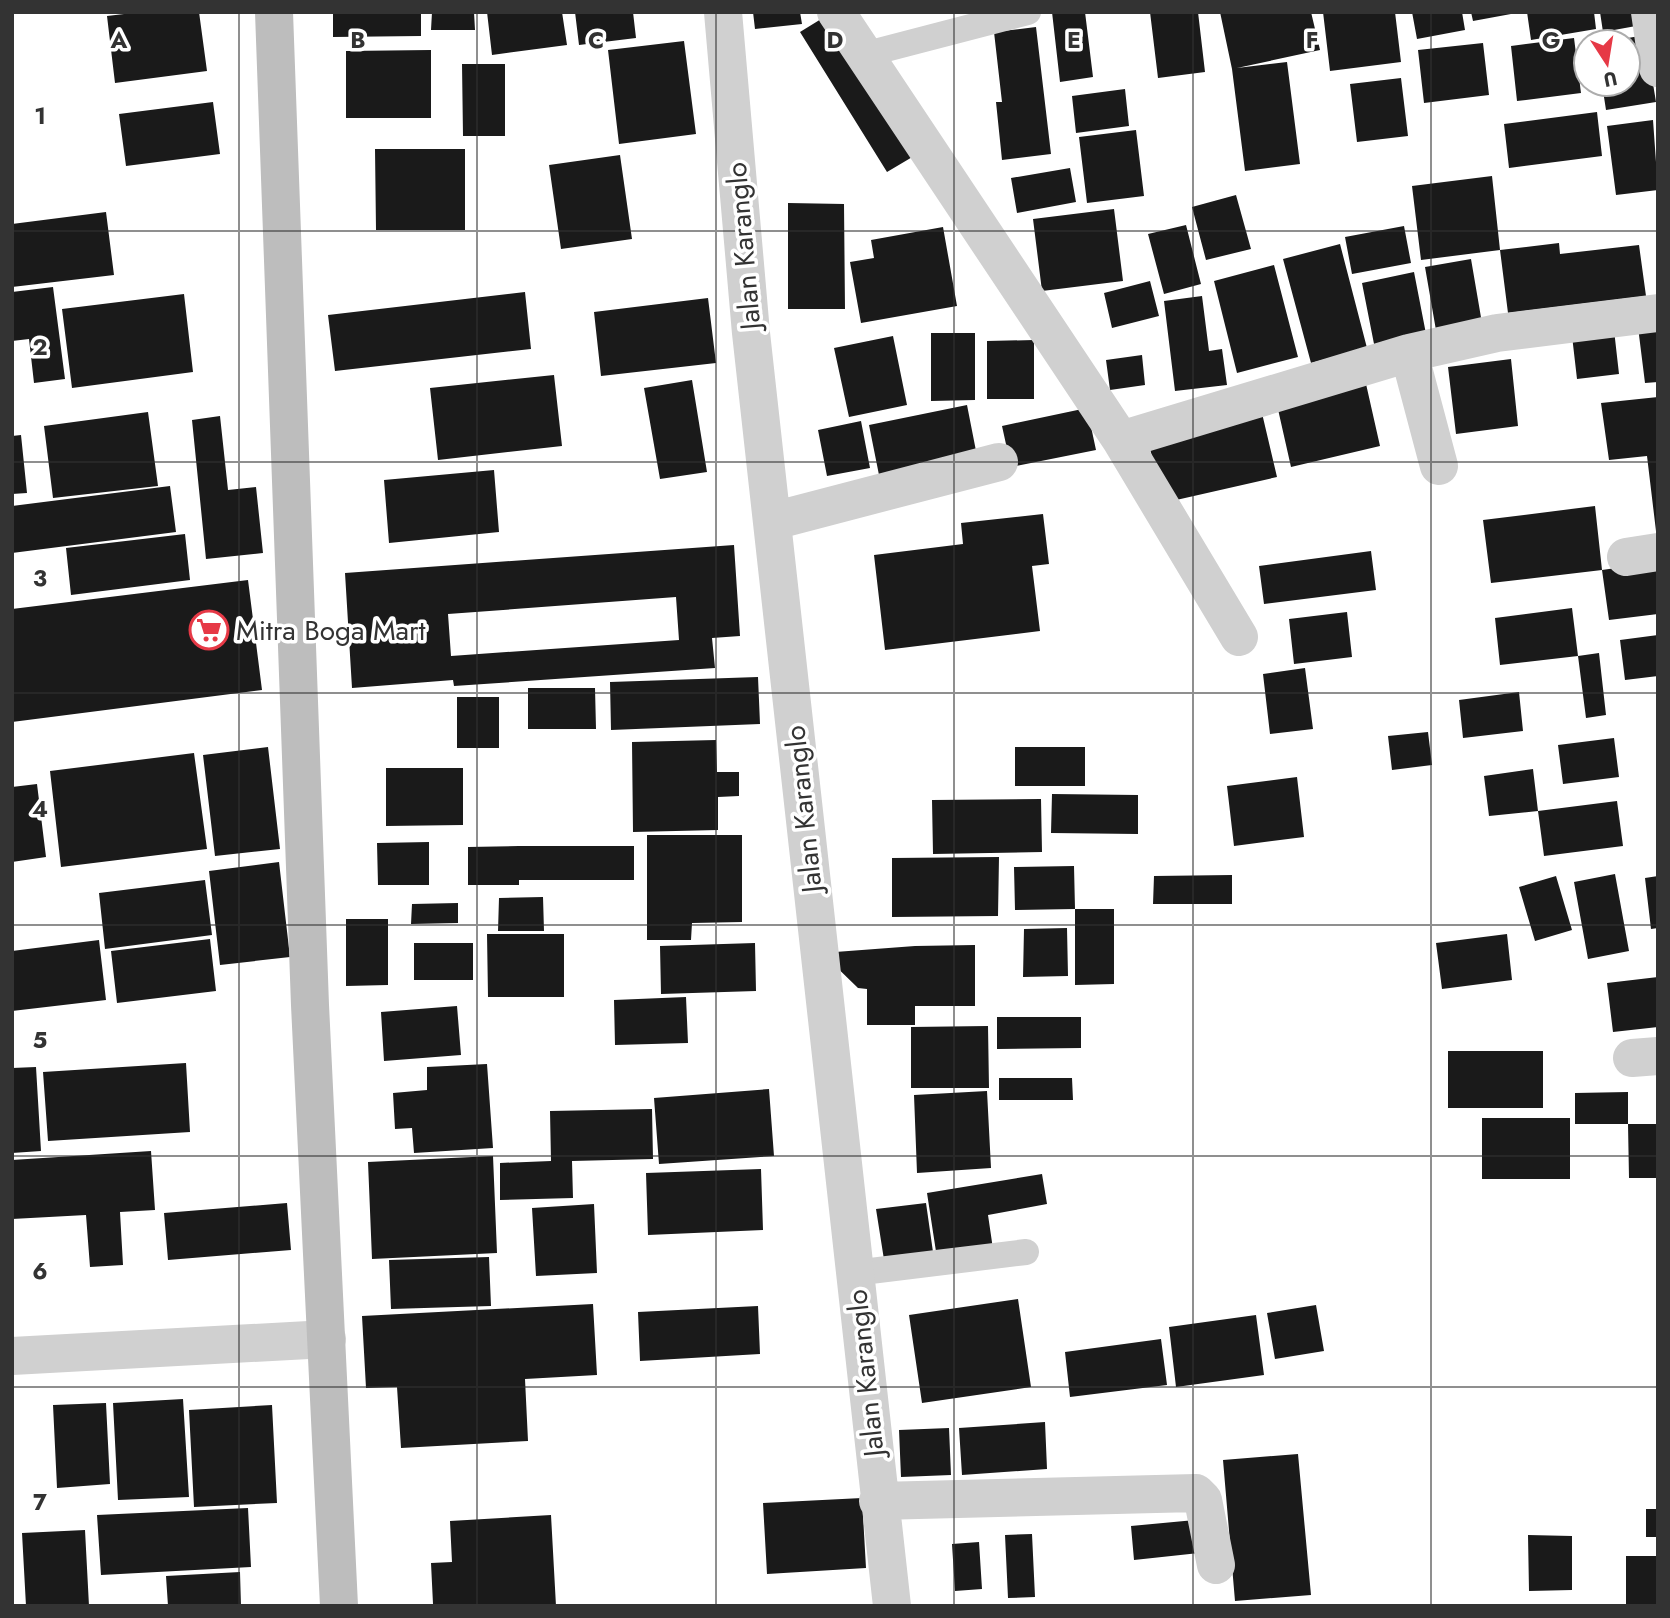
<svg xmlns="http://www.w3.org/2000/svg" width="1670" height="1618" viewBox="0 0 1670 1618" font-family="Jost,sans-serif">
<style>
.building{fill:#1a1a1a;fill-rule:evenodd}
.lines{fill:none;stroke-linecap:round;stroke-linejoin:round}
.lane{stroke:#d0d0d0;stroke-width:26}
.street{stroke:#d0d0d0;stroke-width:38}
.secondary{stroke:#bdbdbd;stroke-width:38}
.grid{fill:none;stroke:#333;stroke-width:2;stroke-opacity:0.55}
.labels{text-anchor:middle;stroke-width:7;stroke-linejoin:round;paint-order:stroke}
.street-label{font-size:28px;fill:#333;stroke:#fff}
.poi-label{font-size:28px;fill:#333;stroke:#fff;text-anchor:start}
.grid-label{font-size:23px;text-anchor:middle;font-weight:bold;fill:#333;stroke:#fff;stroke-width:7;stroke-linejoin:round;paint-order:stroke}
</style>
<rect width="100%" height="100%" fill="#fff"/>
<path class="building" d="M141 12H199L207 71 115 83 107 16Z
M333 12H421V36L333 37Z
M432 12H474L475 30H431Z
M487 12H562L567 45 492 55Z
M575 12H633L636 38 579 45Z
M753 12H800L802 24 755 29Z
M1052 12H1085L1093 77 1060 82Z
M1150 12H1198L1205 72 1158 78Z
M1220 12H1311L1320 50 1237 68 1287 62 1300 164 1245 171 1232 69Z
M1323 12H1395L1401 62 1330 71Z
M1412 12H1462L1465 30 1417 39Z
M1471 12H1511V14L1473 21Z
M1527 12H1594L1596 29 1531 40Z
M1600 12H1645L1647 24 1603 32Z
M826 16 914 156 887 172 800 32Z
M1036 27 1051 154 1002 160 996 102H1002L994 32Z
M1645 35 1656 102 1606 110 1602 84H1628V42L1611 41Z
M1574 38 1581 93 1517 101 1511 46Z
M684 41 696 134 619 144 608 50Z
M1483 43 1489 95 1424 103 1418 50Z
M431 50V118H346V51Z
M462 64H505V136H463Z
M1401 78 1408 136 1357 142 1350 84Z
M1125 89 1129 126 1076 133 1072 96Z
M213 102 220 154 126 166 119 114Z
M1597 112 1602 156 1509 168 1504 124Z
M1653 120 1658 190 1616 195 1607 126Z
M1136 130 1144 196 1087 203 1079 137Z
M375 149H465V230H376Z
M620 155 632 239 561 249 549 165Z
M1070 168 1076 202 1017 213 1011 178Z
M1492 176 1500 250 1559 243 1560 254 1639 245 1646 296 1508 313 1500 250 1421 260 1412 186Z
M1236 195 1251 249 1206 260 1192 207Z
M788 203 844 204 845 309H788Z
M1114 209 1123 281 1042 291 1033 219Z
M106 212 114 275 12 287V224Z
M1186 225 1201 284 1164 294 1148 234Z
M1404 226 1411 263 1352 274 1345 237Z
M943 227 957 306 861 323 850 262 874 258 871 240Z
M1340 244 1367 348 1311 363 1283 259Z
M1471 259 1483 329 1437 336 1425 267Z
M1274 265 1298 357 1237 373 1214 281Z
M1414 272 1427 339 1375 349 1362 283Z
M1150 281 1159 316 1112 328 1104 293Z
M53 287 65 379 34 383 29 339 12 341V292Z
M525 292 531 349 335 371 328 315Z
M184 294 193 372 72 388 62 309Z
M1202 296 1209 351 1222 349 1227 385 1175 391 1164 301Z
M708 298 716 363 601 376 594 312Z
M1658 317V382L1645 383 1637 319Z
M1613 321 1619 374 1577 379 1571 327Z
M931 333H975V400L931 401Z
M893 336 907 405 849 417 834 348Z
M1034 340V399H987V341Z
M1142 355 1145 385 1110 390 1106 360Z
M1511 359 1518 426 1456 434 1448 367Z
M554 375 562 446 438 460 430 388Z
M1364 375 1380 446 1291 467 1275 396Z
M692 380 707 472 660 479 644 388Z
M1658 397V531H1656L1647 456 1609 460 1601 403Z
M967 405 977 456 879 475 869 425Z
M1087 408 1096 450 1011 467 1002 426Z
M1261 409 1277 477 1163 503 1147 436Z
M148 412 158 486 53 498 44 426Z
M220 416 228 490 256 487 263 553 206 559 192 420Z
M861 421 870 468 827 476 818 430Z
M21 435 27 493 12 494V436Z
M494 470 499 532 389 543 384 480Z
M170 486 176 532 12 553V506Z
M1595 506 1602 570 1491 583 1483 520Z
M1043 514 1049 564 1032 566 1040 631 885 650 874 555 963 544 961 523Z
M185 534 190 580 71 595 66 548Z
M734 545 740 636 712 638 715 668 454 686 453 680 352 688 345 573ZM676 597 679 640 451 656 448 614Z
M1371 551 1376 590 1264 604 1259 566Z
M1658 562V614L1609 620 1602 570Z
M248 580 262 690 12 722V609Z
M1572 608 1578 656 1599 653 1606 715 1586 718 1578 656 1500 665 1495 618Z
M1347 612 1352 657 1294 664 1289 619Z
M1658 635V676L1625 680 1620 640Z
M1305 668 1313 729 1270 734 1263 674Z
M758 677 760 724 611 730 610 682Z
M528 688H595L596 729H528Z
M1519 692 1523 731 1463 738 1459 700Z
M457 697H499V748H457Z
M1428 732 1432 765 1392 770 1388 736Z
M1614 738 1619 777 1563 784 1558 745Z
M716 740 717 772H739V796L718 797V830L633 832 632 742Z
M268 747 280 849 215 856 203 755Z
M1015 747H1085V786H1015Z
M194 753 207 849 61 867 50 771Z
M386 768H463V825L386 826Z
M1533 769 1538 811 1617 801 1623 846 1544 856 1538 811 1489 816 1484 776Z
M1297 777 1304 837 1234 846 1227 786Z
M37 784 46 857 12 862V787Z
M1052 794 1138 795V834L1051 833Z
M1041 799 1042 852 933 854 932 800Z
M647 835H742V922L692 923 691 940H647Z
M429 842V885H378L377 843Z
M519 846H634V880H519V885H468V847Z
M999 857 998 916 892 917V858Z
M279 862 290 957 220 965 209 871Z
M1074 866 1075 909H1114V984L1075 985V909L1015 910 1014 867Z
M1615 874 1629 951 1588 959 1574 882Z
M1232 875V904H1153L1154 876Z
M1556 876 1572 930 1535 941 1519 887Z
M1658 876V928L1651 929 1645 878Z
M205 880 212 935 105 949 99 893Z
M543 897 544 931H498L499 898Z
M458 903V923L411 924 412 904Z
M346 919H388V985L346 986Z
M1067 928 1068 976 1023 977 1024 929Z
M487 934H564V997H488Z
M1507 934 1512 980 1442 989 1436 943Z
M210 939 216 991 117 1003 111 951Z
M99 940 106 1000 12 1011V951Z
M414 943H473V980H414Z
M755 943 756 991 661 994 660 946Z
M975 945V1006H915V1025H867V989L858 988 822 953 915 946Z
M1658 977V1027L1613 1032 1607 983Z
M686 997 688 1043 615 1045 614 1000Z
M457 1006 461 1055 384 1061 381 1012Z
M997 1017H1081V1048L997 1049Z
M988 1026 989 1088H911V1027Z
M1448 1051H1543V1108H1448Z
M186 1063 190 1132 48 1141 43 1072Z
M487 1064 493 1148 414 1153 412 1128 395 1129 393 1093 427 1090V1067Z
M36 1067 41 1151 12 1153V1068Z
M999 1078H1072L1073 1100H999Z
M769 1089 774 1156 659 1164 654 1098Z
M987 1091 991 1168 917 1173 914 1095Z
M1628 1092V1124H1575V1093Z
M652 1109 653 1159 572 1161 573 1198 500 1200V1163L551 1161 550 1111Z
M1482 1118H1570V1179H1482Z
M1628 1124H1658V1178H1629Z
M151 1151 155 1210 120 1212 123 1265 90 1267 86 1215 12 1219V1160Z
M493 1156 497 1253 372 1259 368 1162Z
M761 1169 763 1230 648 1235 646 1173Z
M1042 1174 1047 1204 988 1215 993 1249 937 1258 927 1193Z
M287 1203 291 1250 168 1260 164 1213Z
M926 1203 934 1259 885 1266 876 1209Z
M594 1204 597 1273 536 1276 532 1208Z
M489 1257 491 1306 391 1309 389 1260Z
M1018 1299 1031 1387 922 1403 909 1315Z
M593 1304 597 1375 525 1379 528 1441 401 1448 397 1387 366 1388 362 1316Z
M1316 1305 1324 1351 1275 1359 1267 1313Z
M758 1306 760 1354 640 1361 638 1312Z
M1256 1315 1264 1375 1176 1387 1169 1327Z
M1161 1339 1167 1385 1070 1397 1065 1352Z
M183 1399 189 1497 118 1500 113 1403Z
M106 1403 110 1484 57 1488 53 1405Z
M272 1405 277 1503 194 1507 189 1410Z
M1045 1422 1047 1469 962 1475 959 1428Z
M949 1428 951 1475 901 1477 899 1430Z
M1298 1454 1311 1595 1235 1601 1223 1460Z
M862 1498 866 1568 767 1574 763 1503Z
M248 1508 251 1567 101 1575 97 1515Z
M1646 1509H1658V1537H1646Z
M551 1515 556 1606 433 1604 431 1563 452 1562 450 1521Z
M1195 1520 1199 1553 1134 1560 1131 1526Z
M85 1530 89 1606H26L22 1533Z
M1032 1534 1035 1597 1008 1598 1005 1535Z
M1528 1535 1572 1536V1590L1529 1591Z
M979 1542 982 1589 955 1591 952 1544Z
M1626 1556H1658V1605L1626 1606Z
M240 1572 241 1606H168L166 1576Z"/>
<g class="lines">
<path class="lane" d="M863 55 1028 12
M854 1273 1026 1252"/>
<path class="street" d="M723 12 751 333 892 1606
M836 12 1121 440 1239 637
M1650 12 1658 68
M1409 353 1439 466
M1121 440 1409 353 1497 333 1658 313
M773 521 999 462
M1626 557 1658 552
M1632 1058 1658 1056
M12 1356 327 1339
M878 1501 1196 1493 1203 1500 1216 1565"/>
<path class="secondary" d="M274 12 310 1005 339 1606"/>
</g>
<path class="grid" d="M239 12V1606M477 12V1606M716 12V1606M954 12V1606M1193 12V1606M1431 12V1606M12 231H1658M12 462H1658M12 693H1658M12 925H1658M12 1156H1658M12 1387H1658"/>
<defs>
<symbol id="supermarket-ring" viewBox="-11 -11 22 22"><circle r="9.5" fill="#fff" stroke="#e63946" stroke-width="1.5"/><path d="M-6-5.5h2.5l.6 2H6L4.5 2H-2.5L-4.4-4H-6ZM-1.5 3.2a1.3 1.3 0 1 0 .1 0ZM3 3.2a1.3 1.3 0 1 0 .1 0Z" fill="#e63946"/></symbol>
</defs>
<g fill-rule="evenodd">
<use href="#supermarket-ring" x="187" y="608" width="44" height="44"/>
</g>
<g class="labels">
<g class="street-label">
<text transform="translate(743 246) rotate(-95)" y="10">Jalan Karanglo</text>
<text transform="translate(803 809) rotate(-96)" y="10">Jalan Karanglo</text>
<text transform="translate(865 1373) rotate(-96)" y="10">Jalan Karanglo</text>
</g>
<g class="poi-label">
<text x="236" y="640">Mitra Boga Mart</text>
</g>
</g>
<g class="grid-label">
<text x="119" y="48">A</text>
<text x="358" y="48">B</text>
<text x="596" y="48">C</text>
<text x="835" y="48">D</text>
<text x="1074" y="48">E</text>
<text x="1312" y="48">F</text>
<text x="1551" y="48">G</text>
<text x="40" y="124">1</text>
<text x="40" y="355">2</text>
<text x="40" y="586">3</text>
<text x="40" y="817">4</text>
<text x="40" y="1048">5</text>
<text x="40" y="1279">6</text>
<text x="40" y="1510">7</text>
</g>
<rect width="1670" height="1618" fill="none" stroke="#333333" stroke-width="28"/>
<g transform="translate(1607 63) rotate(168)"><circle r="33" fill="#ffffff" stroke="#adadad" stroke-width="2"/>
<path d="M0-5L12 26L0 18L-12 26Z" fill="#e63946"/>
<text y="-10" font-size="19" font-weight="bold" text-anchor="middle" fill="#333333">U</text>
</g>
</svg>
